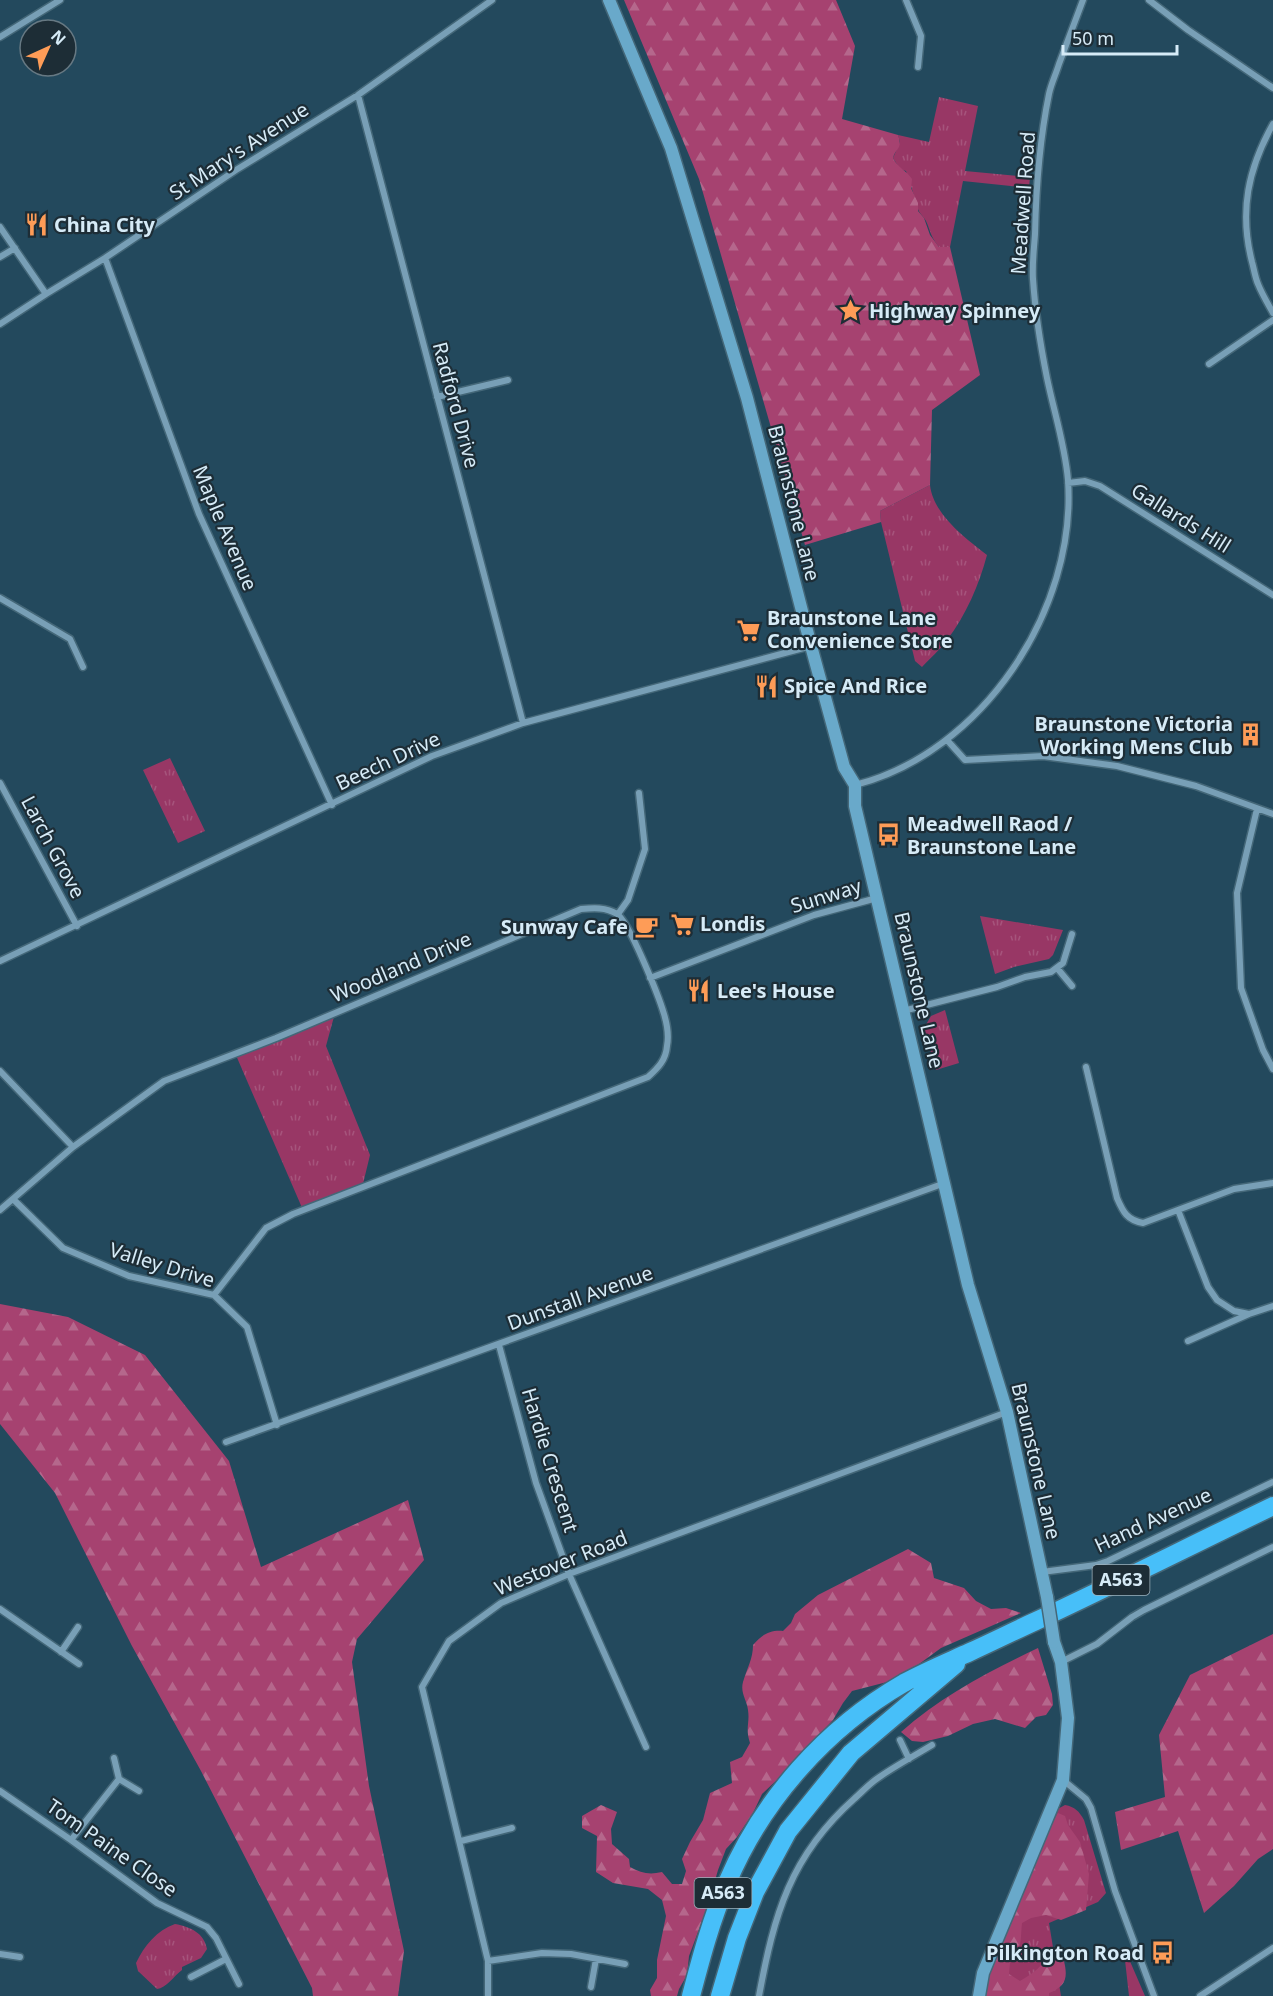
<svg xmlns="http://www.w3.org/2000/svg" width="1273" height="1996" viewBox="0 0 1273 1996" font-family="'Noto Sans',sans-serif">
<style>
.grass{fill:url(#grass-tufts)}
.forest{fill:url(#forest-firs)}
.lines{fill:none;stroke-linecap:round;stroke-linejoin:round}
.street-casing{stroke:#446778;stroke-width:9}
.secondary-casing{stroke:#446778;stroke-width:15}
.highway-casing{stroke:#446778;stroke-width:21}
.street{stroke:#789fb6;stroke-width:6}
.secondary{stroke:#69a9ca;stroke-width:12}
.highway{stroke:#47bff9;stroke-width:18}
.secondary-bridge-casing{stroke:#446778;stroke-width:15;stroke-linecap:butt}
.secondary-bridge{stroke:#69a9ca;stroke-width:12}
.labels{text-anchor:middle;stroke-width:4.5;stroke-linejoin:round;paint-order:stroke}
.shield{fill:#1d2d36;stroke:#9eb2bd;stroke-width:1.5}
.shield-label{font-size:18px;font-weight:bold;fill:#d6ebf7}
.street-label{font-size:20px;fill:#d6ebf7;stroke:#1d2d36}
.poi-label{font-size:20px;font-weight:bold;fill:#d6ebf7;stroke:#1d2d36;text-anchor:start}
</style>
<defs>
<pattern id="grass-tufts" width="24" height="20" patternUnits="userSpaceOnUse" patternTransform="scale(1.5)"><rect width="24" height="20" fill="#983765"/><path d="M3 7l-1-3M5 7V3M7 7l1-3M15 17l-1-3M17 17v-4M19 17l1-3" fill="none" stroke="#a6547c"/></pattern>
<pattern id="forest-firs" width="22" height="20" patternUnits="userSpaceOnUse" patternTransform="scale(1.5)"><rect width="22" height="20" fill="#a64270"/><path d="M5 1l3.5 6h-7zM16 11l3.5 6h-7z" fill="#b5678c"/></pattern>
</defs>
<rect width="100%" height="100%" fill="#23495d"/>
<path class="grass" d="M939 97 978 106 965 171 1030 177 1029 188 963 181 950 247H939C930 236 931 232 926 221 924 217 919 213 918 209 915 197 910 184 906 171L900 169 893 158 900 142 898 135 929 142Z
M930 485C933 514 965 538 987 555 979 585 966 615 947 640 940 650 930 658 922 667L915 661 881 522 880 511Z
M170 758 205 831 178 843 143 770Z
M980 916 1063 930 1053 955 1049 959 1014 967 995 974Z
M945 1010 959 1063 936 1070 924 1028 931 1016Z
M335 1013 326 1046 370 1155 362 1188 303 1210 235 1053Z
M1065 1805C1075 1807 1079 1811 1084 1820L1106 1893 1098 1902 1049 1923 1061 1996H987L1054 1811Z
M175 1924C191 1927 204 1933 207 1949L201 1958 182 1967V1970C174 1976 166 1988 157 1989L138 1971 136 1963C144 1946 157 1930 175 1924Z
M1129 1959 1145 1996H1129L1125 1960Z"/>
<path class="forest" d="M624 0H836L855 46 842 119 898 135C903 149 896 147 893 158 898 168 906 170 912 179L911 188 918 203V211L924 218 930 235 939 247H950L980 375 932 410 930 485 880 511 881 522 805 545 699 179Z
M0 1304 68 1317 145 1355 229 1461 261 1567 408 1500 424 1560 357 1639 352 1662 369 1786 404 1951 398 1996H313L312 1988 201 1771 132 1646 55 1493 0 1424Z
M908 1549 931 1563 934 1578 964 1588 976 1601 991 1609 1006 1608 1021 1613 941 1648 915 1667 887 1682 852 1691 843 1703 833 1720 780 1777 762 1794 753 1813 737 1837 726 1849 718 1870 707 1908 689 1956 687 1975 679 1989 677 1996H651L650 1990 657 1978V1960L666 1916 662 1900 648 1889 613 1883 596 1872 597 1836 582 1828V1816L601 1805 617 1812 611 1829 612 1844 629 1859 630 1867C641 1873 649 1875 662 1872L672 1884H682L686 1871 682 1859 690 1842 703 1820 710 1793 732 1783 730 1762 742 1757 750 1743C745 1728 750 1723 748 1710 747 1700 740 1693 743 1682 747 1668 753 1659 753 1645 762 1635 769 1630 783 1631L791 1623 795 1614 818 1595Z
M1273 1634V1849L1258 1859 1234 1886 1204 1913 1178 1831 1121 1850 1115 1812 1165 1797 1159 1735 1190 1675Z
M1038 1648 1052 1694 1053 1705 1046 1715 1036 1717 1025 1728 995 1719 973 1724 948 1736 923 1742 912 1741 901 1732C941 1696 990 1671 1038 1648Z
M1058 1813 1065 1816 1068 1825 1080 1842 1089 1874 1086 1910 1061 1920 1046 1915 1031 1918 1022 1923C1020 1941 1023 1948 1010 1962L1009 1974 1020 1981C1034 1973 1043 1966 1050 1951L1064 1961C1068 1978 1066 1986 1049 1993V1996H986V1982L1044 1836Z"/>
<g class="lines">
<defs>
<path id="street" d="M906 0 921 36 918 67
M1149 0 1188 30 1273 88
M0 37 60 0
M358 95 523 723
M1273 124C1248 169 1239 211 1252 262 1254 269 1255 277 1258 284 1262 294 1268 304 1273 313
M0 227 46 294
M0 257 15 248
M105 258 199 514 332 805
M0 324 46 294 105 258 236 170 358 95 492 0
M1209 364 1273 320
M437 397 508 380
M1068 483 1085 481 1100 486 1273 595
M0 598 70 639 83 667
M947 740 965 760 1043 756 1117 766 1196 786 1273 814
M0 783 77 926
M855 785C982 753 1077 610 1068 480 1065 445 1054 412 1047 378 1041 348 1035 310 1033 279 1032 264 1034 249 1035 234 1036 189 1040 138 1049 94 1051 84 1056 74 1059 64 1067 43 1075 21 1083 0
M1257 809 1237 893 1241 988 1263 1050 1273 1069
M618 914 628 900 645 849 639 793
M0 961 432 756 523 723 811 646
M1057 968 1072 986
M650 978 814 915 877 898
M903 1011 997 987 1025 977 1051 972 1063 963 1072 934
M1086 1067 1117 1198C1123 1212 1127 1220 1143 1223L1234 1189 1273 1183
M0 1071 73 1147
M13 1199 63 1248 129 1276 214 1295 247 1327 277 1425
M0 1210 73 1147 164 1081 276 1038 581 909C593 908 606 907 617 914 629 921 659 997 664 1014 667 1024 669 1036 667 1046 666 1060 658 1068 648 1077L293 1214 266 1228 214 1295
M1178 1210 1208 1287 1217 1300 1234 1311 1249 1314 1273 1306
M1188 1341 1249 1314
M499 1345 536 1483 569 1574 646 1747
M226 1442 945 1183
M1042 1572 1096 1565 1108 1561 1273 1482
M0 1609 79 1664
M61 1652 78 1627
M1061 1662 1097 1644 1132 1617 1144 1610 1273 1547
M900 1740 909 1759
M114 1758 119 1779 139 1791
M1063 1780 1086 1799 1091 1808 1115 1891 1154 1996
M0 1791 71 1840 157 1903 207 1927 216 1938 239 1984
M71 1840 119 1779
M461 1841 512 1828
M0 1954 20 1957
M488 1961 542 1953 571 1954 625 1964
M191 1977 226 1959
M591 1987 596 1959
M488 1996V1961L422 1687 449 1641 501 1603 569 1574 1007 1412
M759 1996C774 1915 790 1856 854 1799 862 1792 869 1784 878 1778 895 1766 914 1756 932 1745
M1200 1996 1273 1948"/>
<path id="secondary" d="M609 0 671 148 747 398 811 646 844 767 855 785V806L968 1285 1007 1412 1047 1597
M979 1996 983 1973 1063 1780 1068 1718 1061 1662 1054 1642"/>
<path id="highway" d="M691 1996C701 1958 711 1920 727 1883 762 1800 826 1728 904 1683 926 1671 948 1662 970 1652 992 1642 1014 1631 1036 1621 1115 1584 1194 1544 1273 1506
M720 1996 737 1938 755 1892 788 1831 851 1753 956 1664"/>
</defs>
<use href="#street" class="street-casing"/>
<use href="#secondary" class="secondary-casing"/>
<use href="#highway" class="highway-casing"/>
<use href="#street" class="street"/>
<use href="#secondary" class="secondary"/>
<use href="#highway" class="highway"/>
<defs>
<path id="secondary-bridge" d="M1047 1597 1054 1642"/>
</defs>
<use href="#secondary-bridge" class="secondary-bridge-casing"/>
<use href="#secondary-bridge" class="secondary-bridge"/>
</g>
<defs>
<symbol id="restaurant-bare" viewBox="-9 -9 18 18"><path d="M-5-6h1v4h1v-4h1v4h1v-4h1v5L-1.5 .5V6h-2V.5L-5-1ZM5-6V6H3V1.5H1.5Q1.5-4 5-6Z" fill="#fe9c57" stroke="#1d2d36" stroke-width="2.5" paint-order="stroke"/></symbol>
<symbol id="sight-bare" viewBox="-9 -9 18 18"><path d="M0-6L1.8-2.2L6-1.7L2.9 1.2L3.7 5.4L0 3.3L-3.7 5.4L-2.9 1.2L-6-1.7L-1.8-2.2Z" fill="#fe9c57" stroke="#1d2d36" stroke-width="2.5" paint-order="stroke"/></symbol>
<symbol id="supermarket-bare" viewBox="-9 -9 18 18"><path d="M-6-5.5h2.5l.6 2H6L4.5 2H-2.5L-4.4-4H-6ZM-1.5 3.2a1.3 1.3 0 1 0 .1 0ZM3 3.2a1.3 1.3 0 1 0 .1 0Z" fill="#fe9c57" stroke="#1d2d36" stroke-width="2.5" paint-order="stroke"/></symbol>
<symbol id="building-bare" viewBox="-9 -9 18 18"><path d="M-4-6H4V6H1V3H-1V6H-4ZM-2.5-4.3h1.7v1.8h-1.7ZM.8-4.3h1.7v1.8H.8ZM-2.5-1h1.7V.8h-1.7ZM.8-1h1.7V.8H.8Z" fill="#fe9c57" stroke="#1d2d36" stroke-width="2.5" paint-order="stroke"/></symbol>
<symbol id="bus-bare" viewBox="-9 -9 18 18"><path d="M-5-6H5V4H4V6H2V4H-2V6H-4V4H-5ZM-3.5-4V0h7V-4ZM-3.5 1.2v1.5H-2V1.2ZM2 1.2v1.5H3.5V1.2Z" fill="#fe9c57" stroke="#1d2d36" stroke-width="2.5" paint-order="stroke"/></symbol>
<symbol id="cafe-bare" viewBox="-9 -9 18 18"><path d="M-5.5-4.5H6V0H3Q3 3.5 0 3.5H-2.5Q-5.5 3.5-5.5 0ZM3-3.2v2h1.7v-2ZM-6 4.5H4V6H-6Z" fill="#fe9c57" stroke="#1d2d36" stroke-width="2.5" paint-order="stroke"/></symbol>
</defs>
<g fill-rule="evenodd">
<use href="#restaurant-bare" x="20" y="208" width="33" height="33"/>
<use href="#sight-bare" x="834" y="294" width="33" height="33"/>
<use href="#supermarket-bare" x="732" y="614" width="33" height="33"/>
<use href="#restaurant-bare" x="750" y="670" width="33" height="33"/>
<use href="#building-bare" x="1234" y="718" width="33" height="33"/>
<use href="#bus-bare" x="872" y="818" width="33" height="33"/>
<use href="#supermarket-bare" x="666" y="908" width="33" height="33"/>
<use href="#cafe-bare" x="630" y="910" width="33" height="33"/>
<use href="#restaurant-bare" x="682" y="974" width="33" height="33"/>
<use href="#bus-bare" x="1146" y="1936" width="33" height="33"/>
</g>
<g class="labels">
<g class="shield">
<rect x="1092.5" y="1565" width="57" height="30" rx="4.5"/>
<rect x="694.5" y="1878" width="57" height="30" rx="4.5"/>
</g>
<g class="shield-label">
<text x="1121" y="1586">A563</text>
<text x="723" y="1899">A563</text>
</g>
<g class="street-label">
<text transform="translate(239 151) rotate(-33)" y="7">St Mary's Avenue</text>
<text transform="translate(1023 203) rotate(-86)" y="7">Meadwell Road</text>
<text transform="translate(456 405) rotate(75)" y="7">Radford Drive</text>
<text transform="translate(794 503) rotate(76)" y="7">Braunstone Lane</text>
<text transform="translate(1181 518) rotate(32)" y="7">Gallards Hill</text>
<text transform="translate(225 528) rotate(67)" y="7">Maple Avenue</text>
<text transform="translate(388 761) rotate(-25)" y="7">Beech Drive</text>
<text transform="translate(53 847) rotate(62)" y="7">Larch Grove</text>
<text transform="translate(826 896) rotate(-17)" y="7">Sunway</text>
<text transform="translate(401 967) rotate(-23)" y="7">Woodland Drive</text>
<text transform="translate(919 990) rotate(77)" y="7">Braunstone Lane</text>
<text transform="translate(162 1265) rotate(17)" y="7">Valley Drive</text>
<text transform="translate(580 1298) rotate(-20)" y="7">Dunstall Avenue</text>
<text transform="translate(550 1460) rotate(73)" y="7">Hardie Crescent</text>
<text transform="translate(1036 1461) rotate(77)" y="7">Braunstone Lane</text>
<text transform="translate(1153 1520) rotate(-25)" y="7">Hand Avenue</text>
<text transform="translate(561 1563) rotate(-22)" y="7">Westover Road</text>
<text transform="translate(112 1848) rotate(35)" y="7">Tom Paine Close</text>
</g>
<g class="poi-label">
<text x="54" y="232">China City</text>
<text x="869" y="318">Highway Spinney</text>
<text x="767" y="625">Braunstone Lane<tspan x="767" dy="23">Convenience Store</tspan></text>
<text x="784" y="693">Spice And Rice</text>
<text x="1233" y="731" text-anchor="end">Braunstone Victoria<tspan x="1233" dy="23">Working Mens Club</tspan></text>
<text x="907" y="831">Meadwell Raod /<tspan x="907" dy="23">Braunstone Lane</tspan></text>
<text x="700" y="931">Londis</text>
<text x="628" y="934" text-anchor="end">Sunway Cafe</text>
<text x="717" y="998">Lee's House</text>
<text x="1144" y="1960" text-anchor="end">Pilkington Road</text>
</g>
</g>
<g transform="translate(48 48) rotate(45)"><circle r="28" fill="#1d2d36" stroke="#677983" stroke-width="1.5"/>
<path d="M0-4.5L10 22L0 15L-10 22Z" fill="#fe9c57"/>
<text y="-9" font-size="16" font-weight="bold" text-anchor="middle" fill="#d6ebf7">N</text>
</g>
<path d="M1063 45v9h114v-9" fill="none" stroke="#d6ebf7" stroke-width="3"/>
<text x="1072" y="45" font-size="18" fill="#d6ebf7" stroke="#1d2d36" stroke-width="4.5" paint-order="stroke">50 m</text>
</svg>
